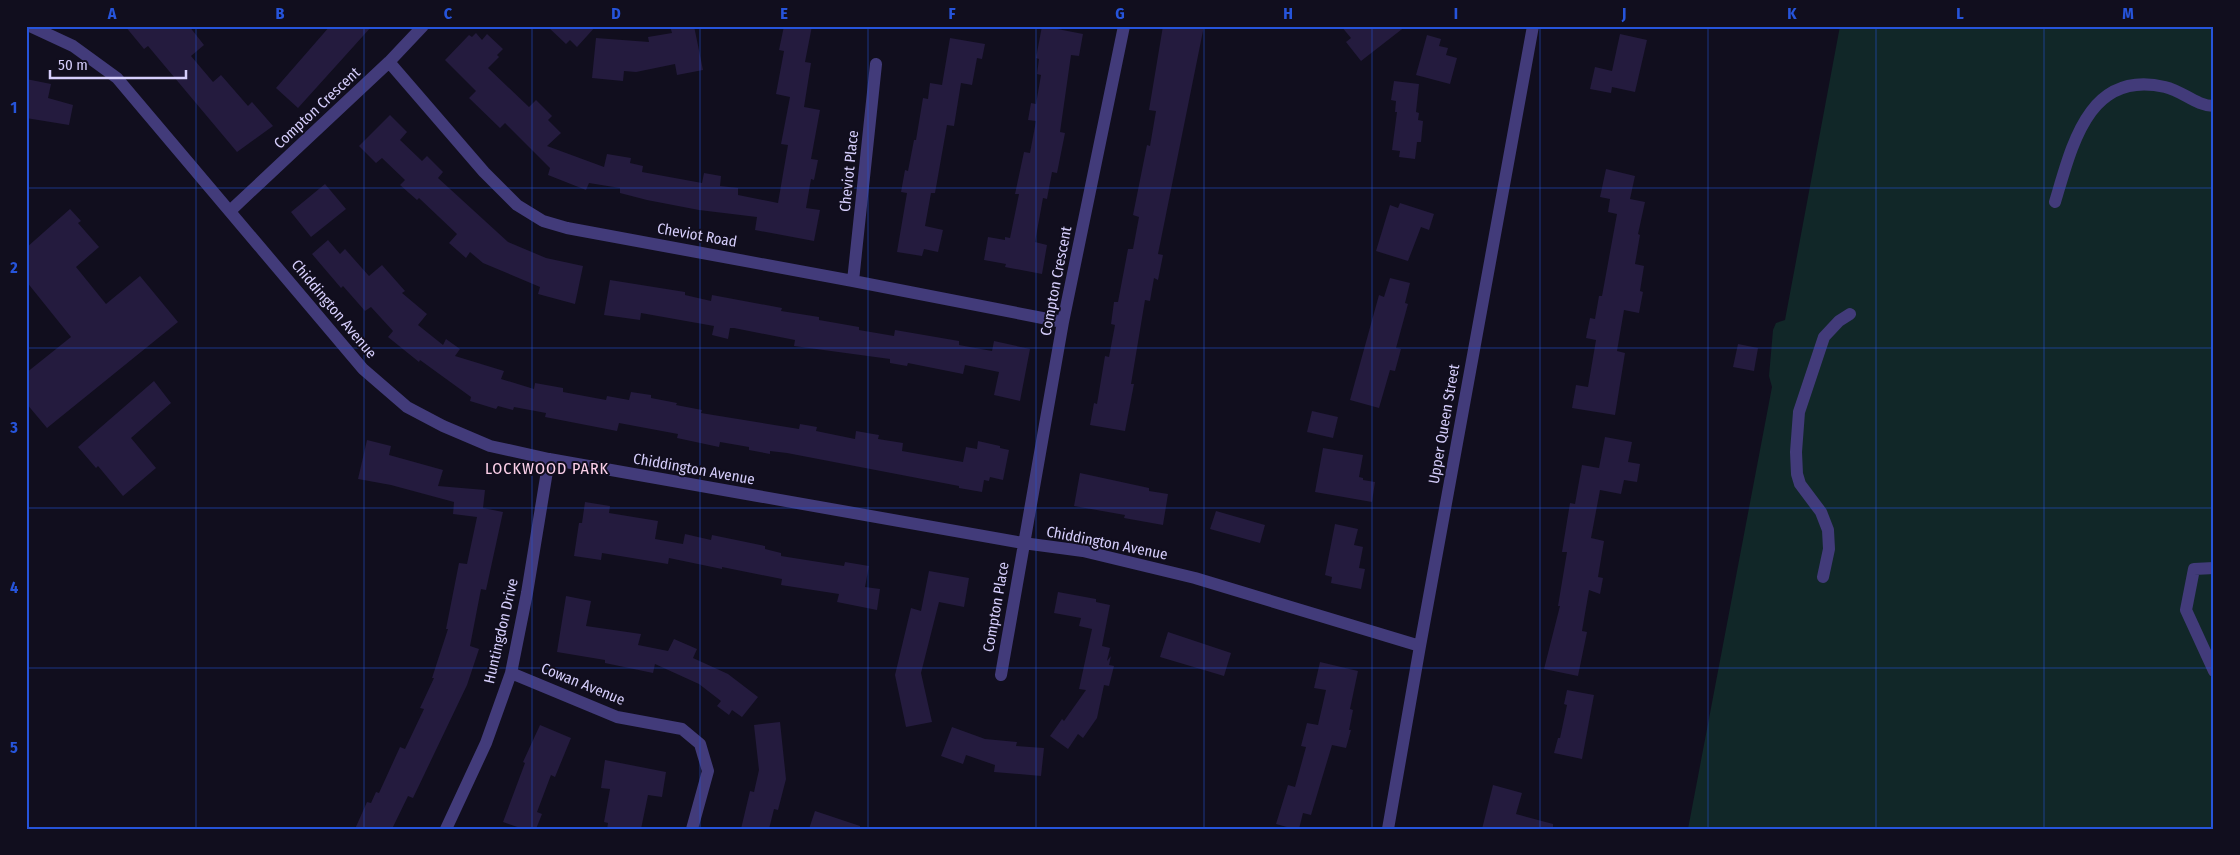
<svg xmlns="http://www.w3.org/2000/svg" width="2240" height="855" viewBox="0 0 2240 855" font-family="'Fira Sans Condensed',sans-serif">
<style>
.green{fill:#112728}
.building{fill:#241b3e}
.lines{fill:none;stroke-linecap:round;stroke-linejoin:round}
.minor{stroke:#423b7a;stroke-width:12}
.grid{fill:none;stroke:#2654da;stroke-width:1;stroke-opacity:0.55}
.labels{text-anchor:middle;stroke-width:4;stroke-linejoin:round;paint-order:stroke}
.street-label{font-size:15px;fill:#d6cefc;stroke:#110e1e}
.neighbourhood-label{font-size:16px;letter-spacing:1px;fill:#fcd0e9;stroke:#110e1e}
.neatline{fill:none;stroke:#2654da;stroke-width:2}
.grid-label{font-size:16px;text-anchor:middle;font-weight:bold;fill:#2654da}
</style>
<rect width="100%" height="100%" fill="#110e1e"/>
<path class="green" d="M1840 26H2214V829H1688L1772 387 1769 376 1773 330 1776 323 1785 320Z"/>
<path class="building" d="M125 26H189L204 45 191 56 213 82 221 75 248 106 252 102 273 126 237 152 148 46 144 49Z
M330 26H372L298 108 276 88Z
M547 26H596L577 47 570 40 566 44Z
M670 26H694L703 70 677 75 675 64 636 72 624 71 623 81 592 78 596 38 649 42 648 37 672 33Z
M784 26H812L805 62 811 63 804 107 820 110 811 159 818 160 814 180 811 179 806 208 820 210 814 241 755 230 757 217 699 210 647 200 620 193V188L589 183 586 190 548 175 550 168 505 123 500 128 469 98 476 91 445 60 469 35 472 37 476 33 482 40 487 34 503 49 497 55 499 57 488 68 529 107 536 100 552 116 548 120 561 133 547 146 604 167 607 154 631 158 630 163 643 166 642 172 702 183 704 173 721 176 720 186 738 188V195L778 203 788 145 781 144 790 97 776 94 784 51 779 50Z
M1042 26 1083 34 1079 56 1071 55 1060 132 1065 133 1057 173 1052 172 1047 199 1043 198 1035 242 1047 245 1042 274 1005 267 1006 264 984 260 988 237 1005 240V237L1010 238 1019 194H1015L1024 152 1030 153 1036 121 1028 120 1031 103 1036 104 1041 75 1037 74 1039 59 1036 58Z
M1163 26H1204L1158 254 1163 255 1158 280 1154 278 1150 301 1145 300 1131 384H1134L1125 431 1090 425 1094 403 1097 404 1105 356 1109 357 1115 325 1111 324 1114 302H1118L1128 249H1133L1139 217 1133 215 1147 145 1150 146 1156 111 1149 110Z
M1341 26H1406L1361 61 1346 42 1351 38Z
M1620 34 1647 40 1635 92 1612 87 1611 93 1590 89 1595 67 1612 71Z
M1427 35 1441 39 1439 46 1448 48 1446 55 1457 58 1450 84 1416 75Z
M950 38 985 44 982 59 977 58 972 85 961 83 954 126 947 125 935 193H931L925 226 943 230 938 252 924 249 922 256 897 252 907 193 901 192 905 170 908 171 914 140H916L923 98 928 99 930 83 942 85Z
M26 79 51 84 48 98 73 105 69 125 26 118Z
M1394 81 1419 84 1416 112 1419 113 1418 120 1423 121 1421 142H1417L1415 159 1399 157 1400 151 1392 150 1397 112H1395L1396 101 1391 100Z
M390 115 407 132 400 140 422 161 427 156 443 172 438 178 508 242 546 258 583 266 575 304 538 294 540 287 483 263 470 252 466 258 449 243 457 234 419 198 417 200 400 185 405 180 382 158 376 163 359 146Z
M1606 169 1635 176 1630 199 1645 202 1638 234 1640 235 1635 264 1644 266 1640 291 1643 292 1639 313 1624 310 1617 351 1625 353 1615 415 1572 408 1576 385 1588 387 1596 340 1586 338 1590 318 1595 319 1599 296H1602L1617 214 1608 212 1610 199 1600 197Z
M325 184 346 209 311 237 291 212Z
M1400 203 1434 214 1429 230 1421 227 1408 261 1376 251 1390 205 1398 208Z
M70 209 81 221 78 223 99 247 76 267 106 304 140 276 178 322 47 428 26 403V373L71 337 26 281V248Z
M328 240 340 254 345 249 369 276 382 265 405 291 402 293 427 314 418 325 443 345 446 339 460 349 455 356 504 371 501 379 534 389 535 383 563 388V392L606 400 607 396 629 400 631 392 651 395V398L677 403 676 405 702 410 701 413 799 429 800 424 817 427 816 431 855 439 856 431 879 435 878 439 903 443 902 451 963 462 966 447 977 449 978 441 1000 446V448L1009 450 1003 480 990 477 989 481 984 480 982 492 959 488V486L787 453 770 451V454L749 450V447L720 442 719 447 677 438 678 434 619 423 617 431 545 417 546 413 514 407 513 410 498 406 496 409 470 401 471 397 420 360 419 362 388 337 393 331 371 307 365 311 343 286 341 288 312 254Z
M1390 278 1410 283 1405 303 1408 304 1396 348 1401 349 1395 371 1390 370 1379 408 1350 400 1379 295 1384 297Z
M610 280 685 292V295L711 301 712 295 782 308 781 311 819 317V320L859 327V330L894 336 895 330 959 341V345L992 351 994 341 1030 349 1020 401 994 395 999 372 965 365 963 374 908 363 907 366 890 363V359L794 346 795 340 734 328H730L728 339 712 335 714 326 641 313 640 320 604 315Z
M1738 344 1758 348 1754 371 1733 367Z
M154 381 171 403 131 438 156 468 123 496 98 466 96 468 78 447Z
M1312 411 1338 417 1333 438 1307 432Z
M1605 437 1632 442 1628 462 1640 464 1637 482 1624 480 1621 494 1600 490 1591 538 1604 541 1598 577 1603 578 1600 594 1589 590 1582 631 1587 632 1578 676 1544 669 1560 606H1558L1567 552H1562L1570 503 1575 504 1582 465 1599 468Z
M367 440 391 446 389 455 443 470 438 486 485 490 483 508 503 512 486 590 481 589 470 646 479 649 467 685 413 798 408 796 392 829H355L367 802 371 803 376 792 379 793 400 747 405 749 424 709 420 708 434 678H432L448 629H446L459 563 467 564 477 517 453 514 454 502 391 485 358 479Z
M1323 448 1363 455 1359 477 1363 478V480L1375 482 1372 502 1315 492Z
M1080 473 1149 488V491L1168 494 1163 525 1124 518 1125 515 1074 506Z
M585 502 610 506 609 513 658 521 655 539 683 544 685 534 711 540 712 535 765 546V549L781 553V556L844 566 845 562 869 566 865 587 880 589 877 610 837 602 839 594 781 585 782 579 722 567V569L669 558 668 564 602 553 601 560 574 556 579 523H582Z
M1216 511 1265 525 1260 543 1210 529Z
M1335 524 1358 529 1354 545 1363 547 1359 568 1365 569 1361 589 1331 583 1332 577 1325 575Z
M929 571 969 578 964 607 939 602 921 673 932 722 906 727 895 675 911 608 921 611Z
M1058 592 1096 599V602L1110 605 1102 646 1110 648 1107 661 1111 656 1109 665 1114 666 1109 686 1104 685 1097 718 1083 738 1078 734 1068 749 1050 736 1062 719 1064 721 1086 690 1079 689 1092 629 1079 626 1081 618 1054 613Z
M566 596 591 601 586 626 641 634 638 645 668 651 674 639 697 649 693 658 728 674 758 697 742 717 732 710 729 715 717 706 721 701 699 684 655 664 653 673 605 663V660L557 652Z
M1168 632 1231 653 1224 676 1160 657Z
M1320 662 1358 671 1350 709 1353 710 1349 730H1351L1346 748 1332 745 1311 815 1303 813 1299 829H1294L1276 824 1288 785 1295 787 1306 747 1301 746 1307 723 1318 725 1326 690 1314 688Z
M1567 690 1594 695 1582 759 1554 753 1558 738H1560L1567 705 1564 704Z
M780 722 786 779 778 810 774 809 769 829H741L750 791 754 792 759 770 754 725Z
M540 725 571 738 555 777 551 775 537 812 542 814 536 829H523L503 822 525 763 523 762Z
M952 727 985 739 1017 742 1016 746 1044 748 1041 776 994 772 995 765 966 755 963 764 941 756Z
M605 760 666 772 662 797 648 795 641 829H607L608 823 604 822 610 789 601 788Z
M1493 785 1522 793 1516 814 1553 824V829H1482Z
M815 811 860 826V829H809Z"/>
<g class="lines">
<path class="minor" d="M30 26 73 46 117 78 363 369 407 407 443 426 490 446 549 459 1023 543 1083 551 1195 578 1420 646
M389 62 484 172 517 205 543 221 567 228 853 281 1063 322
M2055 202C2072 146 2088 69 2165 87 2183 91 2196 106 2214 106
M230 211 389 62 423 26
M853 281 876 64
M2214 568 2194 569 2186 610 2214 671
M1823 577 1829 549 1828 530 1821 512 1800 484 1797 474 1796 452 1799 412 1824 337 1839 321 1850 314
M511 673 617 717 682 729 700 744 708 771 692 829
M1001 675 1063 322 1124 26
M446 829 486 743 511 673 527 593 549 459
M1388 829 1420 646 1533 26"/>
</g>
<path class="grid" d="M196 26V829M364 26V829M532 26V829M700 26V829M868 26V829M1036 26V829M1204 26V829M1372 26V829M1540 26V829M1708 26V829M1876 26V829M2044 26V829M26 188H2214M26 348H2214M26 508H2214M26 668H2214"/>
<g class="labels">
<g class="street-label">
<text transform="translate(317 108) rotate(-43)" y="5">Compton Crescent</text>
<text transform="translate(849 171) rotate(-84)" y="5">Cheviot Place</text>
<text transform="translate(697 235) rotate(10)" y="5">Cheviot Road</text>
<text transform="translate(1056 281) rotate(-79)" y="5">Compton Crescent</text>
<text transform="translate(334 309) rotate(50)" y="5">Chiddington Avenue</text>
<text transform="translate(1444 424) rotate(-80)" y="5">Upper Queen Street</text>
<text transform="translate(694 469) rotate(10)" y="5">Chiddington Avenue</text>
<text transform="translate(1107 543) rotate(11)" y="5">Chiddington Avenue</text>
<text transform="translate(996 607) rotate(-80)" y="5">Compton Place</text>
<text transform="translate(501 631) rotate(-77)" y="5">Huntingdon Drive</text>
<text transform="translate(583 684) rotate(22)" y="5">Cowan Avenue</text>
</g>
<g class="neighbourhood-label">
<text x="547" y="474">LOCKWOOD PARK</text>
</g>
</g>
<rect width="2240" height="855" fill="none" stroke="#110e1e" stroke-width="55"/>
<path d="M50 70v8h136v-8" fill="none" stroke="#d6cefc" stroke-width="2.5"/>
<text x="58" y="70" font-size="15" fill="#d6cefc" stroke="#110e1e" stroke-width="4" paint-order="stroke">50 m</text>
<rect x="28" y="28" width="2184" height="800" class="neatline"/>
<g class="grid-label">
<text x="112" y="19">A</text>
<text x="280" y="19">B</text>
<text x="448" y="19">C</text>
<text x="616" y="19">D</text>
<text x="784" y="19">E</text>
<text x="952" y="19">F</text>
<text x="1120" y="19">G</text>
<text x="1288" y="19">H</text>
<text x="1456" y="19">I</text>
<text x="1624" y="19">J</text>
<text x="1792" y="19">K</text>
<text x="1960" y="19">L</text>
<text x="2128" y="19">M</text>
<text x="14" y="113">1</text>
<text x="14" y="273">2</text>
<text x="14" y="433">3</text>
<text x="14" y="593">4</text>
<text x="14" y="753">5</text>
</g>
</svg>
